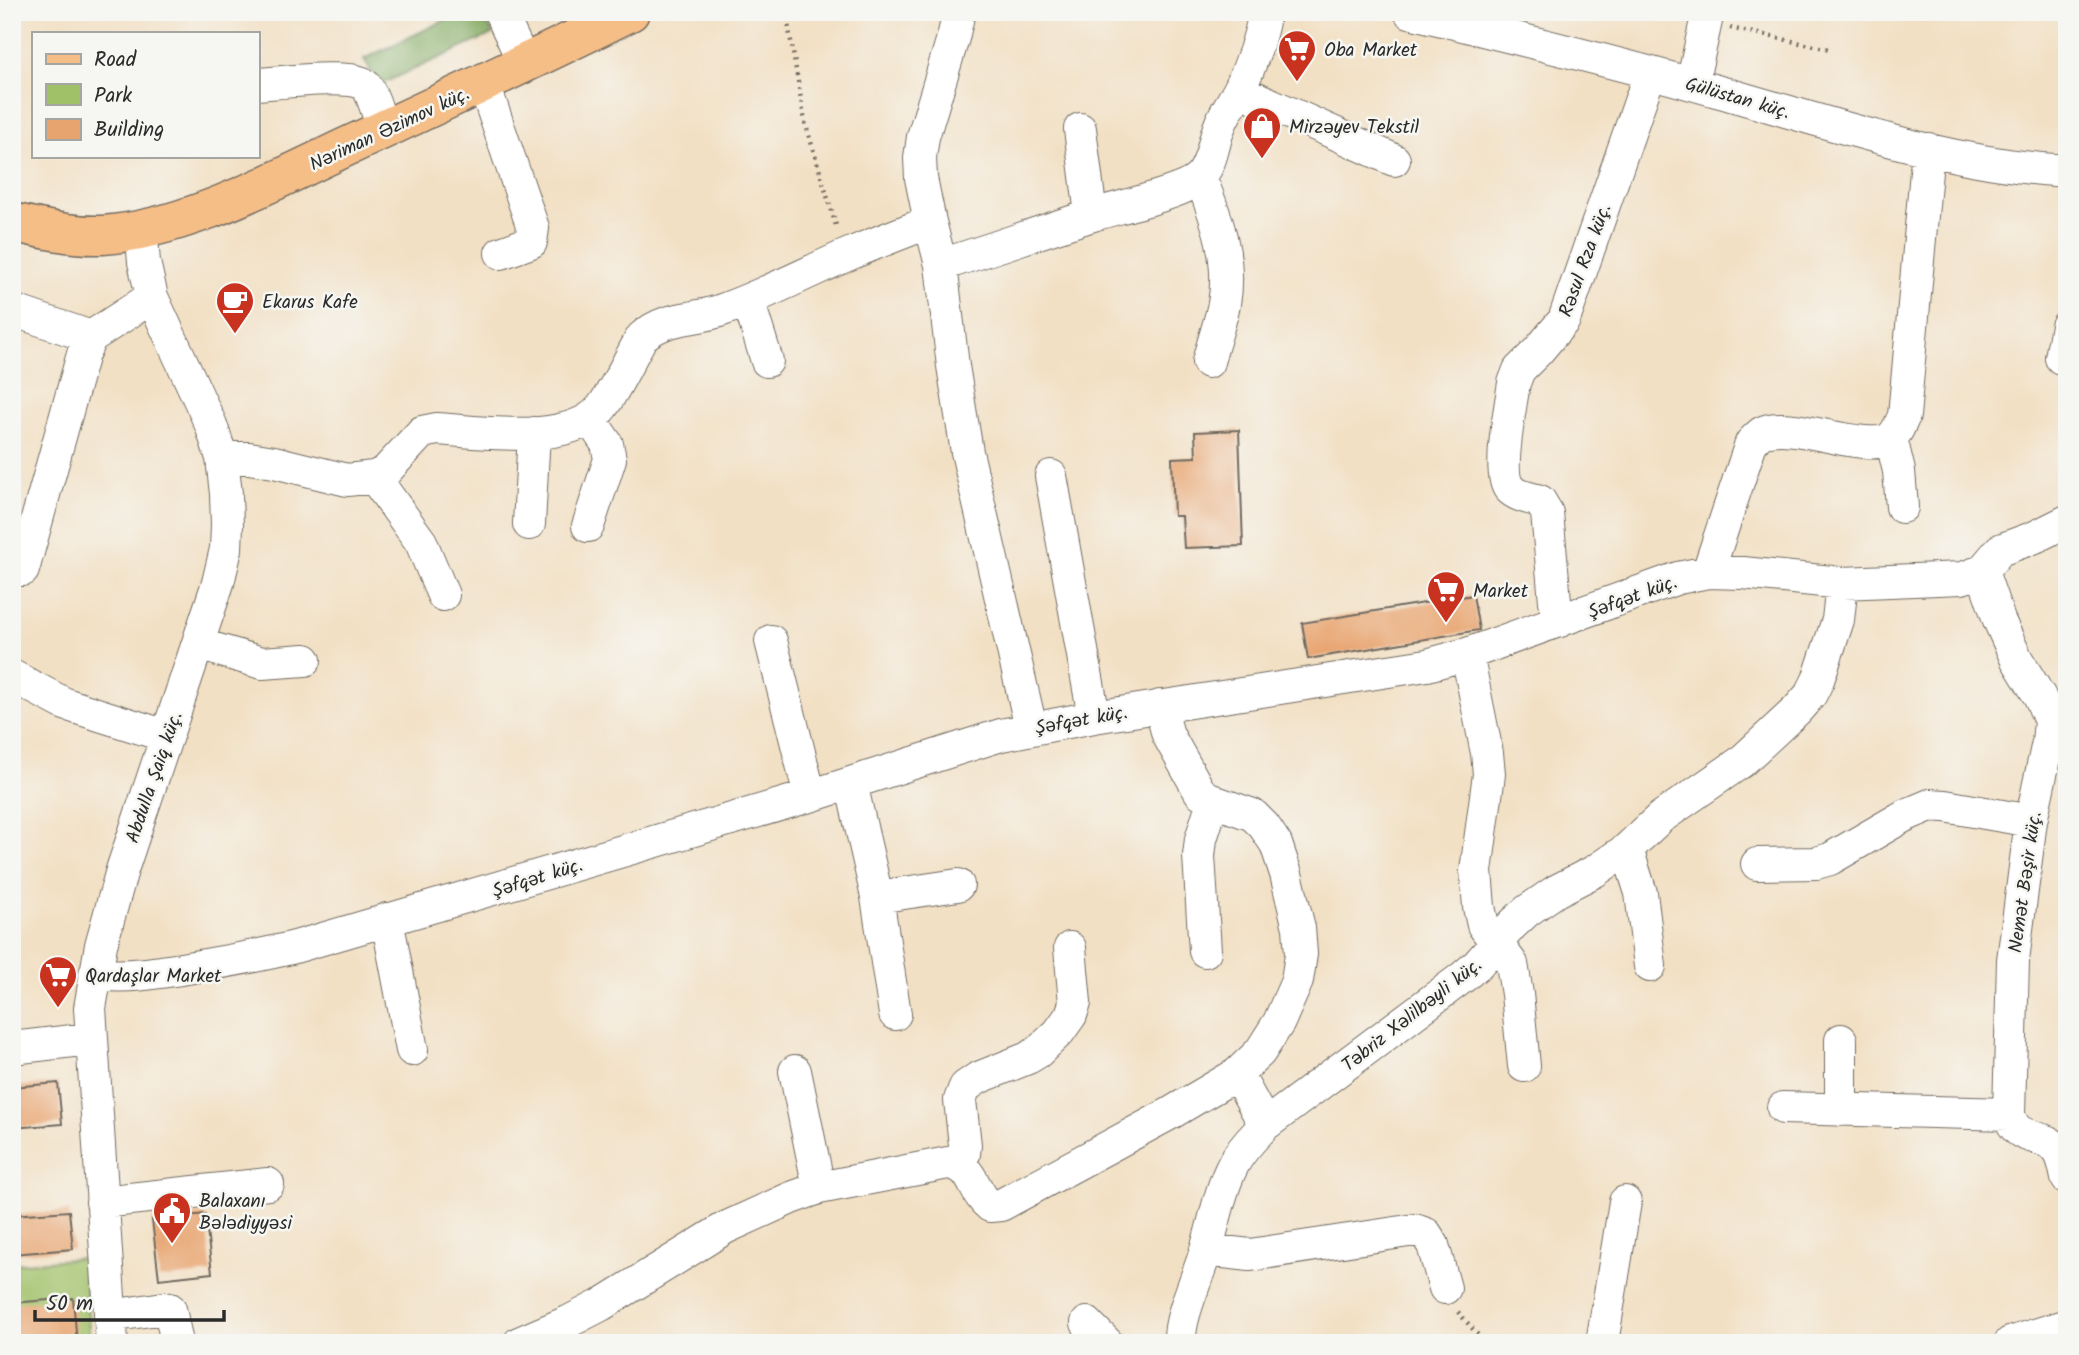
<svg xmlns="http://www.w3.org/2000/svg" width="2079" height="1355" viewBox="0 0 2079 1355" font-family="Kalam,sans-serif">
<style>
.green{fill:#a1c169;stroke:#66764a;stroke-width:2}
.forest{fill:#80a75d;stroke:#566944;stroke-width:2}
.building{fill:#e8a46f}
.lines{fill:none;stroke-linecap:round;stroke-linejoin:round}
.minor-casing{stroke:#716a61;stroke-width:34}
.major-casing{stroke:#716a61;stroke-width:41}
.path{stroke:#716a61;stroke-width:4.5;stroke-dasharray:2 5;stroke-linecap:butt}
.minor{stroke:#fff;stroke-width:32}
.major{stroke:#f6be87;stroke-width:38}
.labels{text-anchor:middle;stroke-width:5;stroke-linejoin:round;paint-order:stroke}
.poi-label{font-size:19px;fill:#2b2b2b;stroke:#f6f6f2;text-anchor:start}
.street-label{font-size:19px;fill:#2b2b2b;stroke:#f6f6f2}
</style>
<rect width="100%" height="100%" fill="#f6f6f2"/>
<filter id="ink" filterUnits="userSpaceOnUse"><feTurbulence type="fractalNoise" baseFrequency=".0143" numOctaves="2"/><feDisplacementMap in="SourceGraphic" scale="14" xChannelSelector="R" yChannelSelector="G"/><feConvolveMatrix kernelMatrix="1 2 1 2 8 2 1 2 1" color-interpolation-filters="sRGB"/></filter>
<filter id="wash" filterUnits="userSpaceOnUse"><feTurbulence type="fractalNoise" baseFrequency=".00686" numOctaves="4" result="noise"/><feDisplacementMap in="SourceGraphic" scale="28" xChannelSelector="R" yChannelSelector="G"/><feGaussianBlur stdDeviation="1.57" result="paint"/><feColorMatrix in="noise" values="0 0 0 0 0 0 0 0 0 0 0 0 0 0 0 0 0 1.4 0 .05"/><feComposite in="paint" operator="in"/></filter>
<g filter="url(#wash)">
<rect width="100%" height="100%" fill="#f2e0c4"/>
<path class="green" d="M84 1258 90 1343H12V1264Z"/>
<path class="forest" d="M462 12H482L493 34 379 85 364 59Z"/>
<g id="blocks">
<path class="building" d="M1239 430 1243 546 1184 548 1182 516H1174L1172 458 1196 457 1195 432Z
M1473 595 1479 630 1308 659 1302 623Z
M58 1083 62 1124 12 1128V1087Z
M69 1211 73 1249 12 1254V1215Z
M205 1214 212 1273 159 1279 152 1220Z
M73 1298 77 1343H12V1303Z"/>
</g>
</g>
<g filter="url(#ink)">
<use href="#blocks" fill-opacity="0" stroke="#716a61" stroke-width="2"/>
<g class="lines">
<defs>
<path id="minor" d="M500 12 525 65
M959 12 953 38 923 137 920 158 921 178 930 222 941 265 953 366 967 452 1031 728
M1410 12C1514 38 1618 62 1720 92 1831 123 1951 165 2067 171
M257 84C277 83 353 73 365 85 373 93 379 118 383 130
M484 84 533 228 531 242 501 253
M1692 84 1708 12
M1239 90 1394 160
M1080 129 1091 215
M1200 177C1217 218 1232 260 1224 304 1220 323 1213 343 1208 362
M941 265C992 249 1042 231 1093 215 1115 208 1183 193 1198 179 1212 166 1213 142 1220 125 1225 112 1234 100 1240 88 1252 63 1260 39 1265 12
M748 300 767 361
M12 310 91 337
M2061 358 2067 326
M1891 438 1899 471 1902 507
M222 458H249L274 462 347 480 374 477 385 472 422 432 437 429C481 432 572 446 602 407 616 389 630 357 642 337 667 315 693 321 722 310 764 295 804 274 845 256 873 244 901 233 930 222
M1051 476 1094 717
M374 477 421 542 443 595
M529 524 534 433
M588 526 610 459 607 444 590 419
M23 570 83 354 91 337 152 297
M1982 571 1999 620 2016 658 2040 697 2050 721 2048 742 2031 821 2013 960 2009 1114C2016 1145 2045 1130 2059 1152 2064 1160 2065 1169 2067 1178
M1708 572 1751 443C1754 440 1759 434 1763 432 1792 419 1864 453 1889 439 1897 434 1900 424 1904 416L1928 149
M1560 621 1555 601 1547 513 1540 501C1530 498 1516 496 1509 488 1497 472 1511 404 1514 383L1519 370 1538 351 1564 320 1650 73
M771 641 810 796
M198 644 262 663 305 660
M1467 654 1487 753 1489 774 1476 871 1479 907 1483 925 1512 964 1517 994 1524 1066
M12 676 65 704 166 736
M851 783 877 897 895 1014
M1627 849 1641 893 1650 966
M1757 864 1816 863 1830 859 1904 816 1930 805 1945 806 2031 821
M877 897 958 885
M387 919 412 1050
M1205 951 1199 856 1201 839 1213 801
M95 974C126 978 156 973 187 968 224 962 259 956 295 947L810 796 1001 735 1094 717 1427 665 1467 654 1678 578 1708 572 1743 573 1842 583 1962 578 1982 571 2000 550 2035 537 2067 521
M1841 1040V1110
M12 1048 90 1039
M795 1071 819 1188
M1237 1074 1265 1125
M1783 1108 2009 1114
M958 1164 964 1154 965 1145 960 1100 965 1087 978 1078 1028 1058 1038 1052 1059 1032 1071 1015 1075 1003 1070 948
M102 1202 268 1184
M1206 1250 1250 1255 1415 1230 1426 1234 1433 1245 1445 1288
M110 1316 164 1308 170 1309 177 1343
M1087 1323 1107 1343
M112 1343 90 1008 101 945 122 870 218 583 226 549 227 525 226 494 222 458 211 425 152 297 144 262 141 228
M519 1343 568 1322 601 1305 725 1228 791 1198 819 1188 948 1163C975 1166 971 1191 990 1206L1001 1205 1171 1113 1237 1074 1260 1052 1279 1022 1297 981 1301 954 1299 928 1286 874 1276 844 1264 826 1253 815 1213 801 1200 792 1168 735 1160 706
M1180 1343C1178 1318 1199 1275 1206 1250 1215 1221 1220 1189 1234 1163 1242 1148 1254 1137 1265 1125L1463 977 1478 964 1512 925 1527 911 1556 891 1595 871 1627 849 1660 818 1741 762 1797 710 1811 694 1818 680 1838 620 1842 583
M1602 1343 1625 1202
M2010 1343 2067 1325"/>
<path id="major" d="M12 222C41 229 72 236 102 235 184 230 272 182 346 147 441 103 536 59 630 12"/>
</defs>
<use href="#minor" class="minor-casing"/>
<use href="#major" class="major-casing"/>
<path class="path" d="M786 12 805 122 837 229
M1730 28 1829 49
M1458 1312 1485 1343"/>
<use href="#minor" class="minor"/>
<use href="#major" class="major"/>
</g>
</g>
<defs>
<symbol id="supermarket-pin" viewBox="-11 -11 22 30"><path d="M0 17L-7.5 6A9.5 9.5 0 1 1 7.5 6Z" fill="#c8321e" stroke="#f6f6f2"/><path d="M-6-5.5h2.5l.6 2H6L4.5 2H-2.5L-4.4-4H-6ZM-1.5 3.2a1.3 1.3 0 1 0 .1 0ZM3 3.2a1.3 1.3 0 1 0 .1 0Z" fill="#fff"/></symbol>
<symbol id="shop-pin" viewBox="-11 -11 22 30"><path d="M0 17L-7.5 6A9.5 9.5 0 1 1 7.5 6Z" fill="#c8321e" stroke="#f6f6f2"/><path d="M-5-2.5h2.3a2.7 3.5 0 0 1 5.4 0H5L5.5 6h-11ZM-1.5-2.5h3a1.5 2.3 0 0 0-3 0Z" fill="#fff"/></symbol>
<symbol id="cafe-pin" viewBox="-11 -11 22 30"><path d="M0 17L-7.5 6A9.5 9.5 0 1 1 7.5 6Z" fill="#c8321e" stroke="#f6f6f2"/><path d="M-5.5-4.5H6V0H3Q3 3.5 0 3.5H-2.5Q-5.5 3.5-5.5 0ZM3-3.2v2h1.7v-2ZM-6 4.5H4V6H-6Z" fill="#fff"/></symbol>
<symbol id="civic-pin" viewBox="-11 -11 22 30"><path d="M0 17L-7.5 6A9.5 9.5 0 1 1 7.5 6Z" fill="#c8321e" stroke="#f6f6f2"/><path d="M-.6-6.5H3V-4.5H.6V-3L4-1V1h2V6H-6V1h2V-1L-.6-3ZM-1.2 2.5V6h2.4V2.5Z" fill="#fff"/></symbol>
</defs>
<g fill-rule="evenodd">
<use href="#supermarket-pin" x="1275" y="27" width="44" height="60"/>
<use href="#shop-pin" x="1240" y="104" width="44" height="60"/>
<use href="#cafe-pin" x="213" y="279" width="44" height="60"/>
<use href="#supermarket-pin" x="1424" y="568" width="44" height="60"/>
<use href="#supermarket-pin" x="36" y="953" width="44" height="60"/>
<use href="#civic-pin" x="150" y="1189" width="44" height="60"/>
</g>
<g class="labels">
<g class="poi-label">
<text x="1324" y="56">Oba Market</text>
<text x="1289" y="133">Mirzəyev Tekstil</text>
<text x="262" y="308">Ekarus Kafe</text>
<text x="1473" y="597">Market</text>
<text x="85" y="982">Qardaşlar Market</text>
<text x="199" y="1207">Balaxanı<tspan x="199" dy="22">Bələdiyyəsi</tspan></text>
</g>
<g class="street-label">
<text transform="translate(1738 97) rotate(16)" y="7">Gülüstan küç.</text>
<text transform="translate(389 128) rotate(-25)" y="7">Nəriman Əzimov küç.</text>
<text transform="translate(1584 260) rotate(-70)" y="7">Rəsul Rza küç.</text>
<text transform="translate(1632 596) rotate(-20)" y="7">Şəfqət küç.</text>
<text transform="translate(1081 719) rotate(-10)" y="7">Şəfqət küç.</text>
<text transform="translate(153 777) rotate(-71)" y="7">Abdulla Şaiq küç.</text>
<text transform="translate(537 877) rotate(-17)" y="7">Şəfqət küç.</text>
<text transform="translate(2024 882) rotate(-82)" y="7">Nemət Bəşir küç.</text>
<text transform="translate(1411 1014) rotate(-38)" y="7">Təbriz Xəlilbəyli küç.</text>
</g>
</g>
<rect width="2079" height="1355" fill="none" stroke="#f6f6f2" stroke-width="42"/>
<rect x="32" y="32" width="228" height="126" fill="#f6f6f2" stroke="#a5a5a2" stroke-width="2"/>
<rect x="46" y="54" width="35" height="10" fill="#f6be87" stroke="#a5a5a2" stroke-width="2"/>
<text x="94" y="66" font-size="21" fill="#2b2b2b">Road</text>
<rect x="46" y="84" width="35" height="21" fill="#a1c169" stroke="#a5a5a2" stroke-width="2"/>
<text x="94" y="102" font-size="21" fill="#2b2b2b">Park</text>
<rect x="46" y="119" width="35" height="21" fill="#e8a46f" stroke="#a5a5a2" stroke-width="2"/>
<text x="94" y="136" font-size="21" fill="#2b2b2b">Building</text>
<path d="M35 1310v10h189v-10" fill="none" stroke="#2b2b2b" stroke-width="3.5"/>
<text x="46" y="1310" font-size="21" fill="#2b2b2b" stroke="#f6f6f2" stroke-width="5" paint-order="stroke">50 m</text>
</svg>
